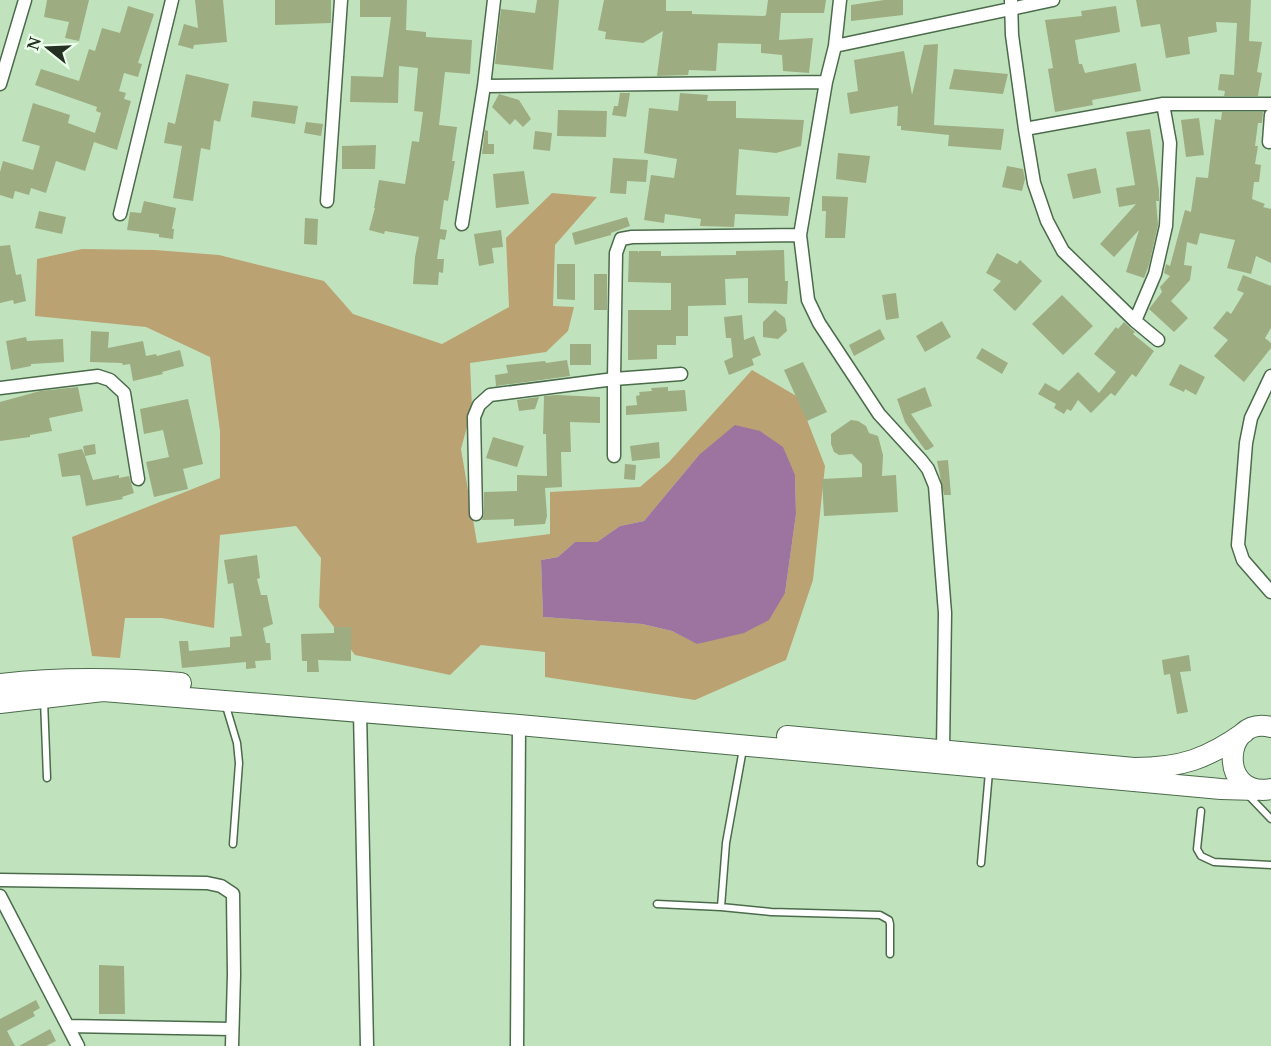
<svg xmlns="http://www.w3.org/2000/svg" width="1271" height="1046" viewBox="0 0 1271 1046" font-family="'Noto Serif',serif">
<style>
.green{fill:#bba272;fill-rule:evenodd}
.water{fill:#9d74a0}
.building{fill:#9dac81}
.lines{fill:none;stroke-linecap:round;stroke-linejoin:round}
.service-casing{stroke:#4b6b4b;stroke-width:9}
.minor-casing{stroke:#4b6b4b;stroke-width:15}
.primary-casing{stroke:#4b6b4b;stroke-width:22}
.service{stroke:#fff;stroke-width:6}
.minor{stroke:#fff;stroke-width:12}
.primary{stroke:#fff;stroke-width:20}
</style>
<rect width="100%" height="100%" fill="#c0e3be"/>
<path class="green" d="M552 193 597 197 555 245 553 306 574 307 568 331 546 352 470 363 472 408 461 449 477 543 550 534V492L640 487 669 462 752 370 798 397 825 466 813 580 786 660 695 700 545 677V652L481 645 450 675 355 655 319 607 321 558 296 526 220 535 214 628 162 618H125L120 658 92 656 72 537 220 478V431L210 357 146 327 35 316 37 259 82 249 155 250 219 255 324 281 353 314 442 344 509 307 506 238ZM699 455 795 475 796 514 785 593 698 644 672 631 642 624 543 617 541 560 558 557 575 542H597L620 526 644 521Z"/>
<path class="water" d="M735 425 760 431 783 447 795 475 796 514 785 593 769 620 744 633 697 644 672 631 642 624 543 617 541 560 558 557 575 542H597L620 526 644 521 699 455Z"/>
<path class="building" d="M47 0H89L79 41 65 38 69 22 44 17Z
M195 0H223L227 42 194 45 193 49 178 45 184 24 198 28Z
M275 0H331V23L275 25Z
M360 0H407L406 30 426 32V37L472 40 470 74 445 72 439 125 457 127 452 161H455L448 201 444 200 440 229 447 230 445 240 440 239 437 259H444L443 273 439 272 438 285 413 284 415 257 419 237 385 231 384 234 369 230 375 208H374L379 180 405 184 412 141 419 142 423 112 414 111 418 68 399 66 398 103 350 102 351 76 383 77 391 17H360Z
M537 0H559L553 70 495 64 501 9 535 13Z
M604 0H666V11H692V14L764 16 766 15 768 0H826L824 13H781L779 40 813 38 809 73 783 71 782 55 761 53V44L718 43 716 71 689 70 688 75 657 76 663 31 643 43 605 39 606 32 598 30Z
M884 0H903V15L851 21V5Z
M1136 0H1251L1249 41 1262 42 1257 72 1262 73 1258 96H1224L1225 91 1218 90 1220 74 1234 75 1237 23 1216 22 1217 32 1188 37 1190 54 1166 58 1160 24 1141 27Z
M128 6 154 14 138 63 142 64 138 77 124 73 119 91 126 93 124 99 131 101 117 150 94 142 85 171 56 161 46 193 31 188 29 195 15 191 13 199 0 195V172L3 161 33 170 40 146 22 141 33 103 70 115 68 123 95 133 101 113 96 111 97 107 35 85 41 69 79 81 89 49 95 51 102 28 120 33Z
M1116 6 1120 32 1075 40 1079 64H1082L1085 73 1136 63 1141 91 1092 100 1093 105 1055 112 1048 69 1053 68 1045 20 1082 16 1081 11Z
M938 44 934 125 1004 129 1001 150 948 146 949 135 901 130V126H897L898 106 850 114 847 93 858 91 854 60 904 51 912 95 924 45Z
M954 69 1008 74 1003 94 949 89Z
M186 74 229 84 220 122 214 120 210 150 201 148 193 201 173 198 182 146 164 143 168 122 175 124Z
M620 93H630L626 117 612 115 614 106H618Z
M680 93 708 95 707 101H736V118L804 120 801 146 776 153 739 149 736 195 790 197 788 216 735 214 734 227 700 226 701 219 665 214 664 223 644 220 651 175 674 178 677 159 644 153 649 108 678 111Z
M499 94 519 100 531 119 523 127 515 119 510 125 492 107Z
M253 101 298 106 295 124 251 117Z
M558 110 607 111 606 137 557 136Z
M1222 112H1263L1262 123H1258L1255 146H1258L1255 164 1261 165 1259 182H1254L1252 199 1265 204 1263 207 1271 209V263L1256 256 1251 274 1227 268 1235 240 1200 233 1197 245 1187 242 1184 265 1192 266 1190 280 1171 301 1188 318 1174 332 1149 309 1162 292 1160 287 1170 276 1164 273 1166 264 1170 266 1185 210 1191 212 1196 177 1208 178 1215 119 1221 120Z
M1199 118 1204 155 1186 157 1181 120Z
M306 122 323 124 321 136 304 133Z
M1150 129 1159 190V201H1156L1158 225 1149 265 1144 278 1126 272 1139 230 1114 257 1100 244 1136 204 1119 207 1116 188 1135 185 1126 132Z
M485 130 488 131V144H494V154H482Z
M535 131 552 133 550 151 533 149Z
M376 145 375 169H342V146Z
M838 153 870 156 866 183 836 179Z
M613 158 648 160 646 182 627 181 626 194 610 193Z
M1007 166 1023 169 1025 179 1022 191 1002 187Z
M1096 168 1101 193 1073 199 1067 174Z
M524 171 529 204 496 208 493 174Z
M822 196 848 197 845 238H825L826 211H822Z
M144 201 176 208 172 229H174L173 239 159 237V234L127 230 130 212 141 213Z
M39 211 66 217 62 234 35 228Z
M627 217 630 226 611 233V235L575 245 572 233Z
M305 218 318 219 317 245 304 244Z
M501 230 503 247 492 248 494 263 479 266 474 234Z
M10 245 16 275 21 274 26 301 14 304 13 300 0 303V246Z
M784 250 785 281H788L787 304 748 303V278L725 279 726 305 688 306V336H676V345H657V359L628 360V310H671V283L628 282 629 251H638L639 253V251H661V256L736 255V251Z
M997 253 1017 264 1020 260 1042 281 1015 311 993 290 1001 281 986 273Z
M557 264H575V300L557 299Z
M594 274H607V310H594Z
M1243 275 1271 286V328L1265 338 1271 343V348L1244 382 1214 356 1228 340 1213 328 1227 311 1231 314 1244 293 1237 290Z
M896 293 899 318 886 320 882 295Z
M1062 295 1093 326 1063 355 1032 324Z
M775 310 785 318 787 331 778 339 763 337V322Z
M742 315 744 340 754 336 761 355 752 359 754 365 729 375 724 361 733 357 731 338H726L724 317Z
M942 321 951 337 925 352 916 336Z
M1124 322 1135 332 1133 334 1154 351 1136 377 1132 374 1115 396 1111 393 1091 413 1078 400 1071 411 1067 409 1064 414 1054 408 1056 404 1038 394 1045 383 1059 391 1078 372 1099 393 1116 372 1094 354 1116 327 1118 329Z
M880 329 885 339 854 356 849 345Z
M91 331 109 332 108 348 143 341 146 356 156 354 157 356 180 350 184 366 162 372 163 374 133 381 130 364 123 365 122 363 90 362Z
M26 337 27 341 63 339 64 362 31 364V366L11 370 6 341Z
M570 344H591V365H570Z
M982 348 1008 363 1002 374 976 358Z
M567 360 570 376 496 386 495 375 508 373 506 365 545 361 546 363Z
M803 362 827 412 807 421 784 370Z
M1180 364 1205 377 1196 395 1185 389 1184 392 1169 385Z
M78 387 83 411 49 418 52 431 30 435V437L0 441V402L40 391Z
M668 387V391L685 390 687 411 626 415V406L637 405 636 396 640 395 639 392 652 391 651 388Z
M925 387 932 406 911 414 934 446 928 450H925L905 422 897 399Z
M557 395 600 397V423L570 422 571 452H561L562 487 545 488 547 516 545 524 514 526V519L482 520 484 514V492L517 491V475L547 476 546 434H543L544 396Z
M539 397 535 409 519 411 517 400Z
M188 399 203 464 183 469 188 489 154 497 146 462 169 457 163 430 144 434 140 409Z
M851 420 858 421 866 426 869 433 878 436 883 455 882 476 896 475 898 512 824 516 822 479 862 477V464L852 454 839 455 834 452 831 444V434Z
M493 437 524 446 517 467 486 458Z
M659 442 660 458 632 461 630 446Z
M95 444 96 454 85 456 93 480 119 475V478L129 476 134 493 122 497 123 499 86 506 80 475 62 477 58 454 82 449 85 456 83 446Z
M948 460 951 495H944L937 461Z
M625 464 636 465 635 480 624 479Z
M257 555 260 578 257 579 261 595H267L273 624 263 628 266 643H270L271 660 255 661 256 668 246 669V662L182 668 179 641H188L189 651 230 647V637L242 636 233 583 228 584 224 560Z
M334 627H351V661L318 660 319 672H307V661H302L301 634 334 633Z
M1189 655 1191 671 1180 672 1188 712 1177 714 1170 674 1164 675 1162 660Z
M99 965 124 966 125 1014H99Z
M36 1000 40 1008 33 1012 35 1016 7 1031 15 1046H0V1019Z
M50 1029 56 1041 46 1046H19Z"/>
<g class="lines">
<defs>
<path id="service" d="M44 700 47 778
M225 703 237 743 239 763 233 844
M1249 796 1271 819
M1201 811 1197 849 1201 856 1214 862 1271 865
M981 863 989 772
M657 904 721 907 771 912 880 915 889 920 890 924V954
M721 907 726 843 743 749"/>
<path id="minor" d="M840 0 835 46 826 82 800 235 808 300 819 323 879 414 921 460 928 469 935 486 945 613 943 750
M1011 0 1012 35 1025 129 1034 183 1047 221 1063 251 1135 321 1158 340
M835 46 1053 0
M0 84 25 0
M484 86 826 82
M1025 129 1163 104H1271
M1269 142 1271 115
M327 201 341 0
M120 214 172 0
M462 224 484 86 494 0
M1135 321 1155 274 1166 226 1170 143 1163 104
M1271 376 1251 418 1246 443 1238 545 1243 560 1271 592
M0 388 98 376 110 380 124 393 138 479
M614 456V379L681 374
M476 514 474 417 479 405 490 395 614 379 616 253 621 239 632 237 800 235
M360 711 367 1046
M0 880 207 883 221 886 233 894 234 975 232 1046
M0 896 78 1046
M68 1026 232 1029
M517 1046 519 725"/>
<path id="primary" d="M0 684C60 677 121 678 181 683
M0 703 103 691 519 725 1221 789 1257 790
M1271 727C1222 715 1218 799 1271 789
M787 736 1134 768C1181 768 1207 759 1245 732"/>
</defs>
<use href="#service" class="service-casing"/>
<use href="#minor" class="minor-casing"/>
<use href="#primary" class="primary-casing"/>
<use href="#service" class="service"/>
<use href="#minor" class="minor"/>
<use href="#primary" class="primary"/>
</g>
<g transform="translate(48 48) rotate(288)" stroke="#edffec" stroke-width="4.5" paint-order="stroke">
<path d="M0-4.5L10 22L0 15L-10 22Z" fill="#233022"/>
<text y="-9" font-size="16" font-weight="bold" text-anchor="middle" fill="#233022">N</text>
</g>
</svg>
